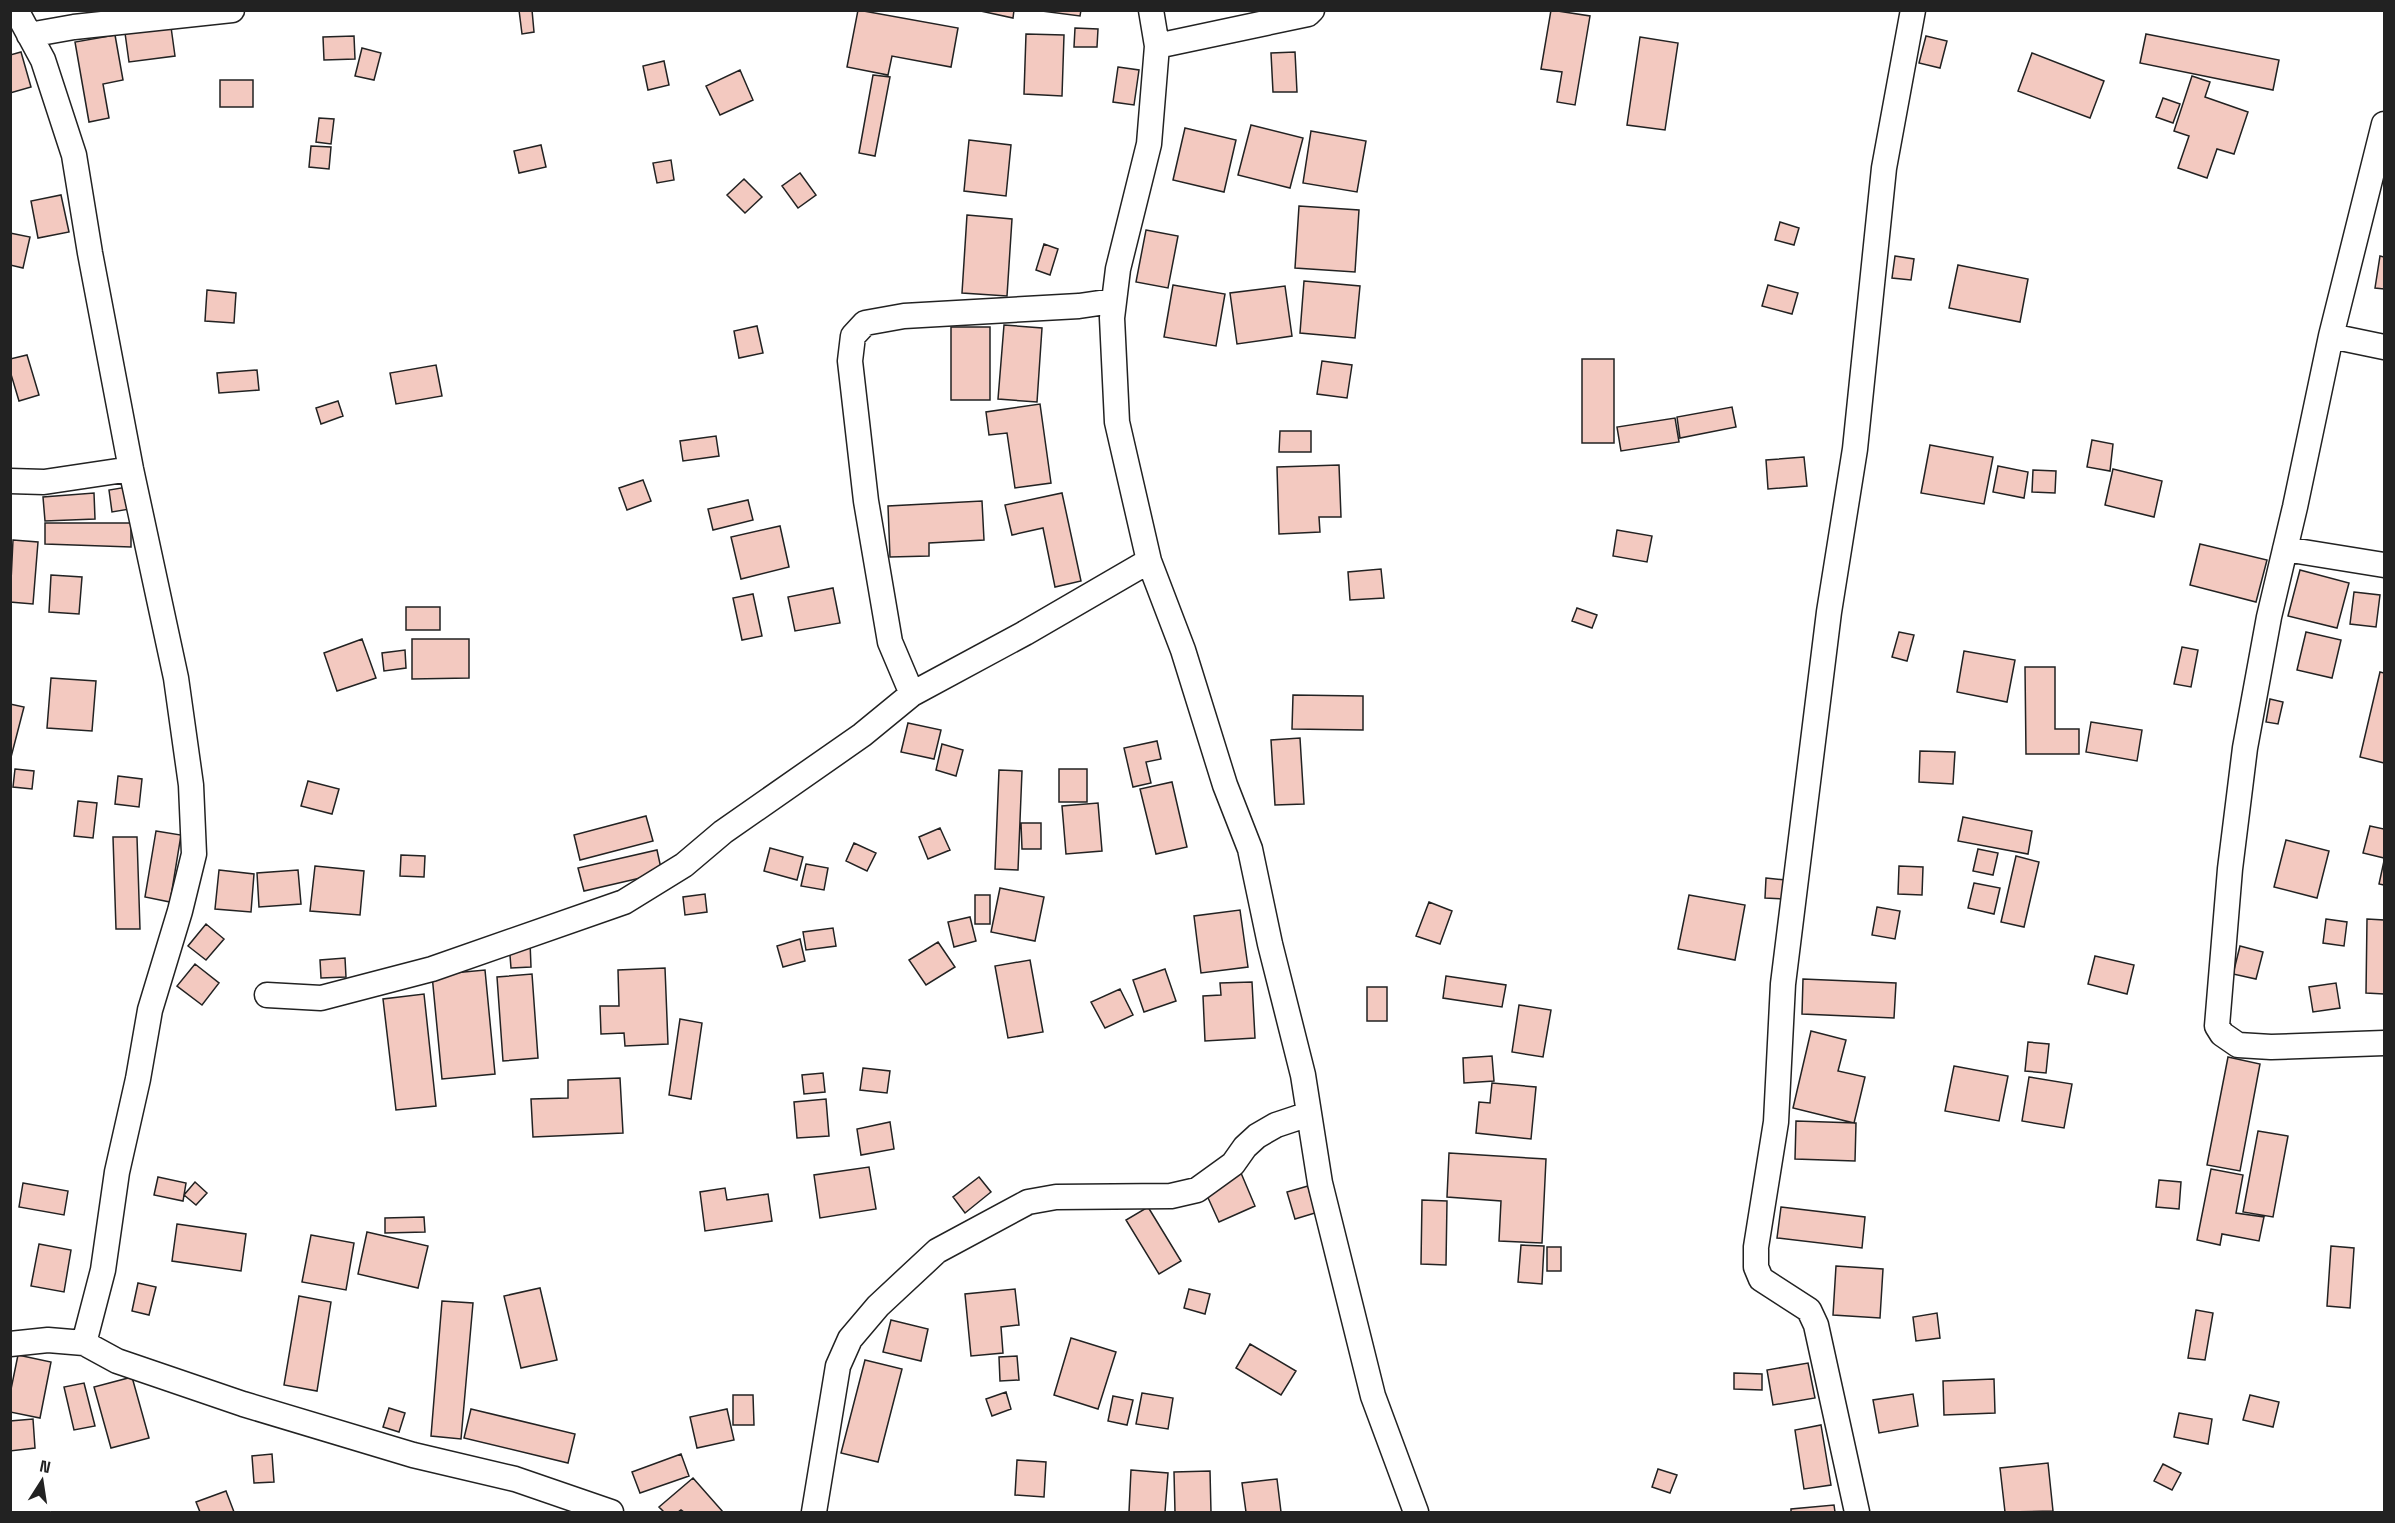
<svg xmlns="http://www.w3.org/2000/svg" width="2395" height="1523" viewBox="0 0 2395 1523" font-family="'Space Grotesk',sans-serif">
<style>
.building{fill:#f3c9c0;stroke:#222;stroke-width:1.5}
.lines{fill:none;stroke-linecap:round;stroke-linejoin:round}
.street-casing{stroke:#222;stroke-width:27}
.street{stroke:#fff;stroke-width:24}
</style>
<rect width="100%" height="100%" fill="#fff"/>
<path class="building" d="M519 10H532L534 32 522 34Z
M858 10 958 28 951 67 892 56 888 75 847 67Z
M976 10H1014L1013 18Z
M1034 10H1081L1080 16Z
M1551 10 1590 16 1575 105 1557 102 1562 72 1541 69Z
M171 27 175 56 129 62 125 33Z
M1075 28 1098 29 1097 47H1074Z
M1026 34 1064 35 1062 96 1024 94Z
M2146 34 2279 60 2273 90 2140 63Z
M115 35 123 80 103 84 109 118 89 122 75 42Z
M354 36 355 59 324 60 323 37Z
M1926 36 1947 41 1940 68 1919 63Z
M1640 37 1678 43 1665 130 1627 125Z
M362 48 381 53 374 80 355 76Z
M21 52 31 87 10 93V55Z
M1295 52 1297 92H1273L1271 53Z
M2032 53 2104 81 2090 118 2018 91Z
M664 61 669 85 648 90 643 66Z
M1118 67 1139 70 1134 105 1113 102Z
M740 70 753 100 720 115 706 86Z
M873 75 890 77 875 156 859 153Z
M2192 76 2210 82 2205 97 2248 112 2234 154 2217 149 2207 178 2178 168 2189 136 2174 131Z
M220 80H253V107H220Z
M2163 98 2180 104 2173 123 2156 117Z
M319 118 334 119 331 144 316 142Z
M1251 125 1303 138 1290 188 1238 175Z
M1185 128 1236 140 1224 192 1173 180Z
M1311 131 1366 141 1357 192 1303 183Z
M969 140 1011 145 1006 196 964 191Z
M541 145 546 167 519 173 514 151Z
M311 146 331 147 329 169 309 167Z
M671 160 674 180 657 183 653 163Z
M800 173 816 195 798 208 782 186Z
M744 179 762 197 745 213 727 195Z
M61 195 69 232 38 238 31 201Z
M1299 206 1359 210 1355 272 1295 268Z
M967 215 1012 219 1007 296 962 293Z
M1780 222 1799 228 1794 245 1775 240Z
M1146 230 1178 236 1168 288 1136 282Z
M10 233 30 237 23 268 10 265Z
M1044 244 1058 249 1050 275 1036 270Z
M1895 256 1914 259 1911 280 1892 278Z
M2380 256 2384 257V289L2375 288Z
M1958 265 2028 279 2020 322 1949 308Z
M1304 281 1360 286 1355 338 1300 333Z
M1173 285 1225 294 1216 346 1164 337Z
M1768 285 1798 293 1792 314 1762 306Z
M1285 286 1292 336 1237 344 1230 293Z
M207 290 236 293 234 323 205 321Z
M1004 325 1042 328 1037 402 998 399Z
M757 326 763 353 739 358 734 331Z
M951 327H990V400H951Z
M27 355 39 395 19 401 10 371V359Z
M1582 359H1614V443H1582Z
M1322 361 1352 365 1347 398 1317 394Z
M436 365 442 396 396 404 390 373Z
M257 370 259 390 219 393 217 373Z
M338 401 343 416 321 424 316 408Z
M1040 404 1051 483 1015 488 1007 433 989 435 986 412Z
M1732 407 1736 427 1680 438 1677 417Z
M1675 418 1679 442 1621 451 1617 427Z
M1280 431H1311V452H1279Z
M716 436 719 456 683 461 680 441Z
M2092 440 2113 444 2110 471 2087 467Z
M1930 445 1993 457 1984 504 1921 493Z
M1804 457 1807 486 1768 489 1766 460Z
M1339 465 1341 517H1319L1320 532 1279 534 1277 467Z
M1998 466 2028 472 2024 498 1993 492Z
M2113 469 2162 481 2154 517 2105 505Z
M2033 470 2056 471 2055 493 2032 492Z
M643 480 651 501 627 510 619 488Z
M127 487 130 509 112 512 109 490Z
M94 493 95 519 45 521 43 497Z
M1062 493 1081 581 1055 587 1043 528 1012 535 1005 505Z
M748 500 753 520 713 530 708 509Z
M982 501 984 540 929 543V556L890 557 888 506Z
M45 523H131V547L45 544Z
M780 526 789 567 741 579 731 537Z
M1617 530 1652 536 1647 562 1613 556Z
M13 540 38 542 33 604 10 602Z
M2200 544 2267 560 2256 602 2190 585Z
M1381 569 1384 598 1350 600 1348 572Z
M2300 570 2349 583 2337 628 2288 616Z
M51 575 82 577 79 614 49 612Z
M833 588 840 623 795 631 788 597Z
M2354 592 2380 595 2376 627 2350 624Z
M753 594 762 636 742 640 733 598Z
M406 607H440V630H406Z
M1577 608 1597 615 1592 628 1572 621Z
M1899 632 1914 635 1907 661 1892 657Z
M2306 632 2341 640 2332 678 2297 670Z
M362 639 376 678 337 691 324 653Z
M412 639H469V678L412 679Z
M2182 647 2198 650 2191 687 2174 684Z
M405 650 406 668 384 671 382 653Z
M1964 651 2015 660 2007 702 1957 692Z
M2025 667H2055V729H2079V754H2026Z
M2380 672 2384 673V763L2360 757Z
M51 678 96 681 92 731 47 728Z
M1293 695 1363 696V730L1292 729Z
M2270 699 2283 702 2278 724 2266 722Z
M10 704 24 707 10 761Z
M2091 722 2142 730 2137 761 2086 752Z
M908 723 941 730 934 759 901 752Z
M1300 738 1304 804 1275 805 1271 740Z
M1157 741 1161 759 1146 762 1151 783 1133 787 1124 748Z
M942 744 963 750 956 776 936 770Z
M1920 751 1955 752 1953 784 1919 782Z
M15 769 34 771 32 789 13 787Z
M1059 769H1087V802H1059Z
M999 770 1022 771 1018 870 995 869Z
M118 776 142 779 139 807 115 804Z
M308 781 339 789 332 814 301 806Z
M1172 782 1187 847 1156 854 1140 789Z
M78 801 97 803 93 838 74 836Z
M1098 803 1102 851 1066 854 1062 806Z
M646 816 653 841 580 860 574 835Z
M1963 817 2032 831 2028 854 1958 841Z
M1021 823H1041V849H1022Z
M2370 826 2384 829V858L2363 853Z
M940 828 950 850 928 859 919 837Z
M156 831 181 835 170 902 145 897Z
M113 837H137L140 929H116Z
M2286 840 2329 851 2317 898 2274 887Z
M854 843 876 853 867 871 846 861Z
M770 848 803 857 797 880 764 871Z
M1978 849 1998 853 1993 875 1973 871Z
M657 850 662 873 584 891 578 868Z
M401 855 425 856 424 877 400 876Z
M2016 856 2039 862 2024 927 2001 922Z
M2384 861V885L2379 884Z
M806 864 828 868 824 890 801 886Z
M315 866 364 871 360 915 310 911Z
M1899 866 1923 867 1922 895 1898 894Z
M219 870 254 874 251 912 215 909Z
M298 870 301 904 259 907 257 873Z
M1766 878 1786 880 1784 899 1765 898Z
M1974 883 2000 888 1994 914 1968 908Z
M1000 888 1044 897 1035 941 991 932Z
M705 894 707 912 685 915 683 897Z
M975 895H990V924H975Z
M1689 895 1745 905 1735 960 1678 949Z
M1429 902 1452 911 1440 944 1416 936Z
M1877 907 1900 911 1895 939 1872 935Z
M1240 910 1248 967 1201 973 1194 916Z
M970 917 976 941 954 947 948 922Z
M2326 919 2347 922 2344 946 2323 943Z
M2367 919 2384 920V994L2366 993Z
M206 924 224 939 206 960 188 946Z
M833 928 836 946 806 950 803 932Z
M800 939 805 961 783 967 777 946Z
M530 942 531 967 511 968 509 943Z
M938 942 955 967 926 985 909 960Z
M2240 946 2263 952 2256 979 2233 974Z
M2095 956 2134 965 2127 994 2088 984Z
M345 958 346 977 321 978 320 960Z
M1030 960 1043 1032 1008 1038 995 966Z
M195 964 219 983 202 1005 177 986Z
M665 968 668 1044 625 1046 624 1033 601 1034 600 1006H619L618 970Z
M1165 969 1176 1001 1144 1012 1133 980Z
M485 970 495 1074 442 1079 432 975Z
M532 974 538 1058 503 1061 497 977Z
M1446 976 1506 985 1502 1007 1443 998Z
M1803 979 1896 983 1894 1018 1802 1014Z
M1252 982 1255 1038 1205 1041 1203 996 1221 995 1220 983Z
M2336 983 2340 1008 2313 1012 2309 987Z
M1367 987H1387V1021H1367Z
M1120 989 1133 1015 1105 1028 1091 1002Z
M424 994 436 1106 396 1110 383 999Z
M1519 1005 1551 1010 1543 1057 1512 1052Z
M680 1019 702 1023 691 1099 669 1095Z
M1811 1031 1846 1040 1838 1071 1865 1077 1854 1123 1793 1108Z
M2028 1042 2049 1044 2046 1073 2025 1071Z
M1492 1056 1494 1081 1464 1083 1463 1058Z
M2228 1057 2260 1064 2240 1171 2207 1165Z
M1954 1066 2008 1076 1999 1121 1945 1111Z
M863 1068 890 1071 887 1093 860 1090Z
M823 1073 825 1092 804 1094 802 1075Z
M2029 1077 2072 1084 2064 1128 2022 1121Z
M620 1078 623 1133 533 1137 531 1099 568 1098V1080Z
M1492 1083 1536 1087 1531 1139 1476 1133 1479 1102 1490 1103Z
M826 1099 829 1136 797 1138 794 1102Z
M1796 1121 1856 1123 1855 1161 1795 1159Z
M890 1122 894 1149 861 1155 857 1129Z
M2258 1131 2288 1136 2273 1217 2243 1212Z
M1449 1153 1546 1159 1542 1243 1499 1241 1501 1201 1447 1197Z
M869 1167 876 1209 820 1218 814 1175Z
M2211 1169 2243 1175 2236 1213 2264 1217 2259 1241 2222 1234 2220 1245 2197 1240Z
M1241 1173 1255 1206 1219 1222 1204 1189Z
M158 1177 186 1183 183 1201 154 1195Z
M979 1177 991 1192 965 1213 953 1197Z
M2159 1180 2181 1182 2179 1209 2156 1207Z
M195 1182 207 1193 196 1205 184 1195Z
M23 1183 68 1191 64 1215 19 1207Z
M1308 1186 1315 1213 1295 1219 1287 1192Z
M725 1188 727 1200 768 1194 772 1221 705 1231 700 1192Z
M1422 1200 1447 1201 1446 1265 1421 1264Z
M1148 1207 1181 1261 1159 1274 1126 1220Z
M1781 1207 1865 1217 1862 1248 1777 1238Z
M424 1217 425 1232 385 1233V1218Z
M177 1224 246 1234 241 1271 172 1261Z
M367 1232 428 1246 418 1288 358 1274Z
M311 1235 354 1243 346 1290 302 1282Z
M39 1244 71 1250 64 1292 31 1286Z
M1521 1245 1544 1246 1542 1284 1518 1282Z
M2331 1246 2354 1248 2350 1308 2327 1306Z
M1547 1247H1561V1271H1547Z
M1836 1266 1883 1269 1880 1318 1833 1315Z
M138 1283 156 1287 149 1315 132 1311Z
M540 1288 557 1360 521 1368 504 1296Z
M1015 1289 1019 1325 1001 1327 1003 1353 971 1356 965 1294Z
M1189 1289 1210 1294 1205 1314 1184 1308Z
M299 1296 331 1302 317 1391 284 1385Z
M442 1301 473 1303 461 1439 431 1436Z
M2196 1310 2213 1313 2205 1360 2188 1358Z
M1937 1313 1940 1338 1916 1341 1913 1317Z
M891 1320 928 1329 921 1361 883 1352Z
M1071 1338 1116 1352 1098 1409 1054 1395Z
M1250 1344 1296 1371 1281 1395 1236 1368Z
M18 1355 51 1362 40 1418 10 1412V1394Z
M1017 1356 1019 1380 1000 1381 999 1357Z
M865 1360 902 1369 878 1462 841 1453Z
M1808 1363 1815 1398 1773 1405 1767 1370Z
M1734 1373 1762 1374V1390L1734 1389Z
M132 1377 149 1438 111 1448 94 1387Z
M1994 1379 1995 1413 1944 1415 1943 1381Z
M84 1383 95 1426 74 1430 64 1387Z
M1006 1392 1011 1409 992 1416 986 1399Z
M1142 1393 1173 1398 1168 1429 1136 1424Z
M1913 1394 1918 1426 1879 1433 1873 1400Z
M733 1395H753L754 1425H733Z
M2250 1395 2279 1402 2273 1427 2243 1420Z
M1113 1396 1133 1400 1127 1425 1108 1421Z
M389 1408 405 1413 399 1432 383 1427Z
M471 1409 575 1434 568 1463 464 1438Z
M727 1409 734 1440 697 1448 690 1417Z
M2179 1413 2212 1419 2208 1444 2174 1437Z
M33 1419 35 1448 10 1451V1421Z
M1821 1425 1831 1485 1804 1489 1795 1430Z
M272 1454 274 1482 254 1483 252 1456Z
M681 1454 689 1476 640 1493 632 1472Z
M1017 1460 1046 1462 1044 1497 1015 1495Z
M2048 1463 2053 1511 2005 1512 2000 1468Z
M2163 1464 2181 1473 2172 1490 2154 1481Z
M1658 1469 1677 1475 1670 1493 1652 1487Z
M1131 1470 1168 1473 1165 1512H1129Z
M1210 1471 1211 1512H1175L1174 1472Z
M693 1478 723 1512H684L681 1510 678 1512H664L659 1507Z
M1277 1479 1281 1512H1246L1242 1483Z
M226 1491 234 1512H200L196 1502Z
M1834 1505 1835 1512H1791V1509Z"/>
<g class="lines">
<defs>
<path id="street" d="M16 10 43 60 74 155 90 253 131 469 176 678 191 785 194 854 180 911 150 1010 138 1079 117 1172 103 1270 84 1343
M1151 10 1157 46 1149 144 1118 269 1112 318 1117 422 1149 561 1183 650 1225 785 1250 849 1270 944 1303 1075 1320 1183 1373 1396 1416 1512
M29 35 74 27 232 10
M1157 46 1308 14 1312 10
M2384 124 2331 336 2295 507 2269 617 2245 748 2230 869 2217 1026 2222 1034 2238 1045 2271 1047 2384 1043
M2331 336 2384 347
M10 481 44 482 131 469
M2285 549 2384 565
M912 694 890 642 866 501 850 361 853 336 865 323 904 316 1079 306 1113 301
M267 995 321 998 432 969 624 902 684 865 723 832 862 735 912 694 1025 633 1149 561
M10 1344 48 1340 84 1343 117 1361 243 1404 413 1455 515 1479 611 1512
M814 1512 838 1366 850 1339 878 1306 937 1251 1028 1202 1056 1197 1171 1196 1197 1190 1233 1164 1245 1147 1257 1136 1276 1125 1309 1114
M1857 1512 1816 1325 1809 1310 1761 1279 1756 1267V1247L1776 1122 1783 984 1829 612 1855 449 1884 168 1913 10"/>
</defs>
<use href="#street" class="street-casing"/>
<use href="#street" class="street"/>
</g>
<rect width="2395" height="1523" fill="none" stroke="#222222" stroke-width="24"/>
<g transform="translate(42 1481) rotate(12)" stroke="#ffffff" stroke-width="4.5" paint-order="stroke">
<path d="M0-4.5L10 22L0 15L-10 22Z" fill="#222222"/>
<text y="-9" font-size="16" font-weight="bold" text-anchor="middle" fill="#222222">N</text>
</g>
</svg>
